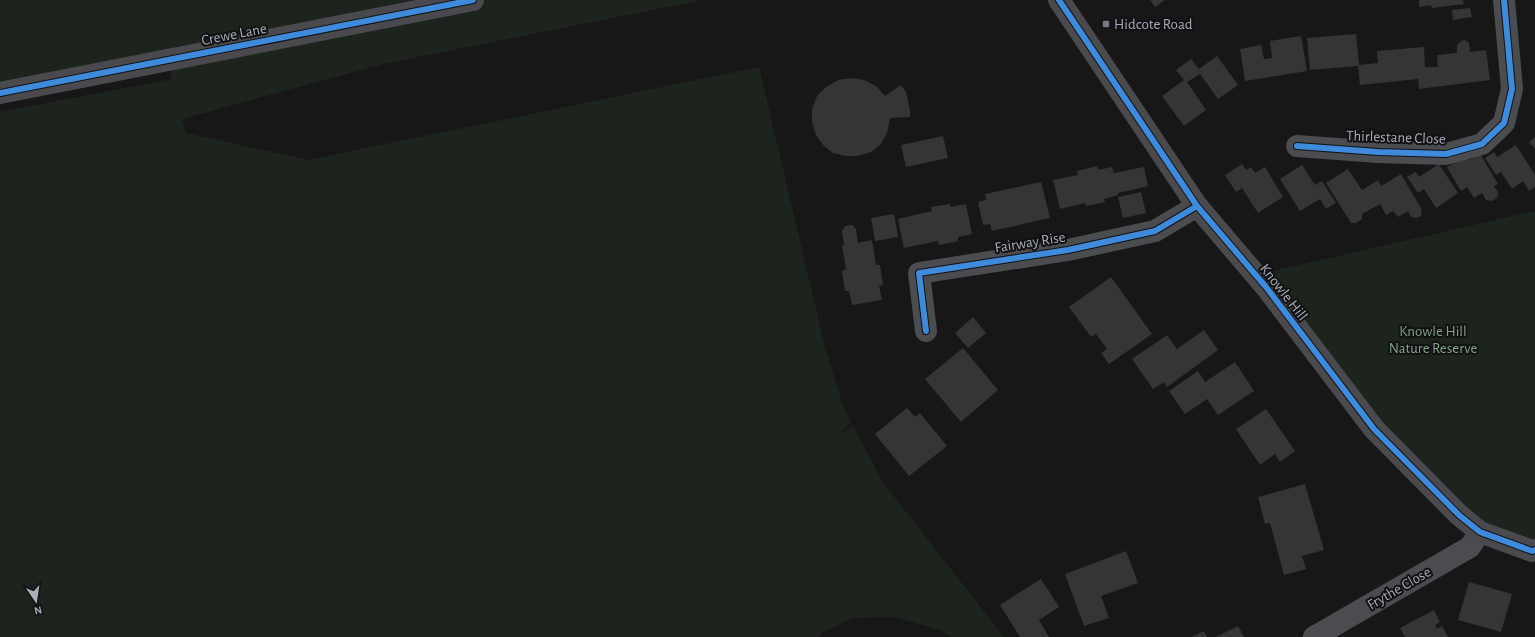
<svg xmlns="http://www.w3.org/2000/svg" width="1535" height="637" viewBox="0 0 1535 637" font-family="'Alegreya Sans',sans-serif">
<style>
.green{fill:#1d241e}
.building{fill:#353536}
.lines{fill:none;stroke-linecap:round;stroke-linejoin:round}
.street{stroke:#4b4c50;stroke-width:22}
.secondary{stroke:#4a4a4e;stroke-width:22}
.cycleway-casing{stroke:#111113;stroke-width:8}
.cycleway{stroke:#408adc;stroke-width:6}
.poi-dot{fill:#757880;stroke:#111113;stroke-width:1.5}
.labels{text-anchor:middle;stroke-width:4;stroke-linejoin:round;paint-order:stroke}
.poi-label{font-size:15px;fill:#a8adb8;stroke:#111113;text-anchor:start}
.street-label{font-size:15px;fill:#a8adb8;stroke:#111113}
.park-label{font-size:15px;fill:#7fa381;stroke:#111113}
</style>
<rect width="100%" height="100%" fill="#171717"/>
<path class="green" d="M0 0H702L387 63 182 119 186 133 308 160 759 67 825 347 843 406 851 422 838 434 854 427 882 481 1004 637H951L940 630 894 617 852 618 822 633 819 637H0V112L172 79 167 60 0 93Z
M1535 211V550L1469 523 1255 275Z"/>
<path class="building" d="M1150 0H1165L1155 7Z
M1419 0H1463L1464 4 1432 8 1431 5 1419 7Z
M1470 8 1472 17 1453 20 1452 10Z
M1356 34 1359 65 1378 63 1377 51 1424 47 1425 67H1438L1437 55 1457 53V45L1461 41 1465 40 1469 43 1470 52 1486 50 1490 80 1419 89 1418 79 1360 85 1358 66 1310 70 1307 38Z
M1301 36 1307 71 1245 81 1240 49 1261 45 1264 59 1272 58 1270 41Z
M1217 56 1238 85 1218 99 1200 74 1187 82 1206 110 1184 126 1162 96 1184 80 1176 70 1191 59 1199 69Z
M851 78 864 80 876 86 885 96 901 85 906 92 910 110V117L890 118 887 133 881 144 871 152 858 156H846L833 153 823 145 816 135 812 122V109L817 96 826 87 838 80Z
M943 136 948 158 906 167 901 145Z
M1535 137V149L1529 142Z
M1516 145 1535 175V187L1529 191 1523 181 1512 189 1501 172 1496 175 1485 158 1494 152 1497 157Z
M1480 154 1498 184 1494 186 1498 192 1497 198 1492 201 1486 200 1482 193 1474 198 1467 187 1461 191 1447 167 1467 156 1469 160Z
M1242 164 1246 170 1251 167 1255 173 1265 167 1283 197 1258 213 1242 188 1236 192 1225 175Z
M1439 164 1458 193 1436 208 1424 189 1418 193 1407 177 1416 172 1419 177Z
M1302 165 1315 185 1322 181 1336 203 1326 209 1320 199 1300 211 1280 179Z
M1097 166 1098 170 1112 167 1114 173 1144 167 1148 186 1118 193V195L1104 199 1105 202 1086 206 1085 203 1060 209 1053 180 1078 175 1077 171Z
M1348 169 1362 190 1378 180 1381 186 1401 174 1422 210 1421 216 1416 218 1411 217 1408 211 1398 217 1393 211 1386 215 1380 204 1362 214V219L1356 223H1351L1326 183Z
M1041 182 1050 218 992 231 990 224 983 225 978 202 986 200 985 194Z
M1141 192 1146 213 1123 218 1118 197Z
M950 204 951 207 966 204 972 234 958 237V241L939 245 938 241 904 248 898 219 932 211 931 207Z
M894 214 898 237 875 241 871 218Z
M852 225 856 229 858 243 872 240 876 265H880L883 285 879 286 882 300 852 305 849 291H845L842 271 846 269 842 245H844L842 231 845 226Z
M1111 277 1152 334 1109 364 1101 353 1107 349 1096 334 1091 337 1069 307Z
M973 317 986 333 968 348 955 333Z
M1204 330 1218 350 1167 387 1164 382 1153 389 1132 359 1167 335 1177 349Z
M963 348 998 390 961 422 925 379Z
M1235 362 1254 391 1218 415 1207 399 1185 414 1169 391 1198 371 1205 382Z
M907 408 915 417 920 413 947 446 909 476 875 434Z
M1266 409 1295 451 1280 462 1275 454 1260 465 1236 429Z
M1305 484 1324 550 1302 556 1306 569 1284 575 1270 523 1265 524 1258 497Z
M1126 551 1138 583 1101 596 1109 618 1084 626 1065 574Z
M1041 579 1059 607 1039 620 1049 637H1020L1000 605Z
M1469 582 1512 594 1501 632 1458 620Z
M1434 610 1440 622 1435 625 1437 629 1442 626 1448 637H1405L1400 628Z
M1238 626 1244 637H1216Z
M1204 631 1207 637H1192Z"/>
<g class="lines">
<path class="street" d="M1297 146 1378 152 1446 154 1482 144 1504 123 1512 89 1504 0
M926 331 919 273 1068 250 1155 231 1197 206
M1314 637 1470 547 1480 532"/>
<path class="secondary" d="M1059 0 1197 206 1266 287 1374 429 1459 515 1480 532 1532 551 1535 550
M0 93 473 0"/>
<defs>
<path id="cycleway" d="M1059 0 1197 206 1266 287 1374 429 1459 515 1480 532 1532 551 1535 550
M0 93 473 0
M1297 146 1378 152 1446 154 1482 144 1504 123 1512 89 1504 0
M926 331 919 273 1068 250 1155 231 1197 206"/>
</defs>
<use href="#cycleway" class="cycleway-casing"/>
<use href="#cycleway" class="cycleway"/>
</g>
<rect class="poi-dot" x="1102" y="20" width="8" height="8" rx="2"/>
<g class="labels">
<g class="poi-label">
<text x="1114" y="29">Hidcote Road</text>
</g>
<g class="street-label">
<text transform="translate(234 34) rotate(-11)" y="5">Crewe Lane</text>
<text transform="translate(1396 137) rotate(2)" y="5">Thirlestane Close</text>
<text transform="translate(1030 242) rotate(-9)" y="5">Fairway Rise</text>
<text transform="translate(1284 292) rotate(52)" y="5">Knowle Hill</text>
<text transform="translate(1399 588) rotate(-30)" y="5">Frythe Close</text>
</g>
<g class="park-label">
<text x="1433" y="336">Knowle Hill<tspan x="1433" dy="17">Nature Reserve</tspan></text>
</g>
</g>
<g transform="translate(36 601) rotate(167)" stroke="#111113" stroke-width="3" paint-order="stroke">
<path d="M0-3L7 15L0 10L-7 15Z" fill="#a8adb8"/>
<text y="-6" font-size="11" font-weight="bold" text-anchor="middle" fill="#a8adb8">N</text>
</g>
</svg>
